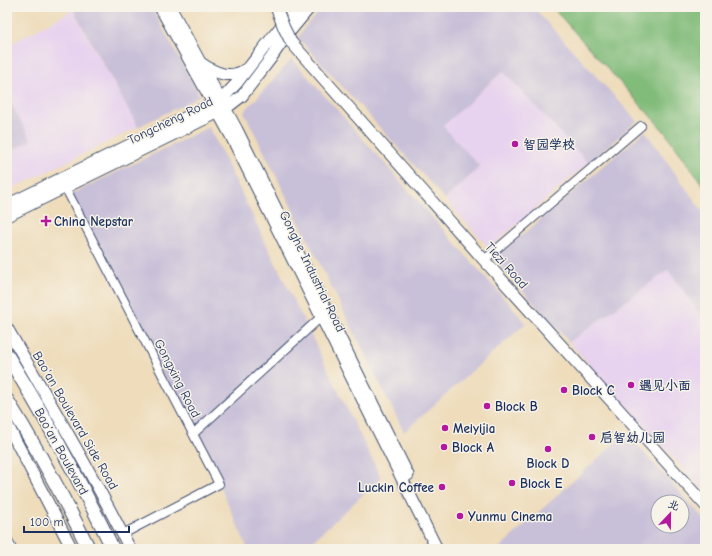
<svg xmlns="http://www.w3.org/2000/svg" width="712" height="556" viewBox="0 0 712 556" font-family="'Comic Neue','LXGW WenKai TC',sans-serif">
<style>
.built{fill:#e7d2ef}
.industrial{fill:#c8bfd8;fill-rule:evenodd}
.forest{fill:#82bc7a;stroke:#4e766c}
.lines{fill:none;stroke-linecap:round;stroke-linejoin:round}
.street-casing{stroke:#3b496c;stroke-width:10}
.secondary-casing{stroke:#3b496c;stroke-width:13}
.primary-casing{stroke:#3b496c;stroke-width:15}
.street{stroke:#fff;stroke-width:8}
.secondary{stroke:#fff;stroke-width:11}
.primary{stroke:#fff;stroke-width:13}
.secondary-bridge-casing{stroke:#3b496c;stroke-width:13;stroke-linecap:butt}
.secondary-bridge{stroke:#fff;stroke-width:11}
.poi-dot{fill:#b5179e;stroke:#f7f3e8;stroke-width:1.5}
.labels{text-anchor:middle;stroke-width:3;stroke-linejoin:round;paint-order:stroke}
.street-label{font-size:13px;fill:#1b2f5e;stroke:#f7f3e8}
.poi-label{font-size:13px;font-weight:bold;fill:#1b2f5e;stroke:#f7f3e8;text-anchor:start}
</style>
<rect width="100%" height="100%" fill="#f7f3e8"/>
<filter id="ink" filterUnits="userSpaceOnUse"><feTurbulence type="fractalNoise" baseFrequency=".025" numOctaves="2"/><feDisplacementMap in="SourceGraphic" scale="8" xChannelSelector="R" yChannelSelector="G"/><feConvolveMatrix kernelMatrix="1 2 1 2 8 2 1 2 1" color-interpolation-filters="sRGB"/></filter>
<filter id="wash" filterUnits="userSpaceOnUse"><feTurbulence type="fractalNoise" baseFrequency=".012" numOctaves="4" result="noise"/><feDisplacementMap in="SourceGraphic" scale="16" xChannelSelector="R" yChannelSelector="G"/><feGaussianBlur stdDeviation="0.9" result="paint"/><feColorMatrix in="noise" values="0 0 0 0 0 0 0 0 0 0 0 0 0 0 0 0 0 1.4 0 .05"/><feComposite in="paint" operator="in"/></filter>
<g filter="url(#wash)">
<rect width="100%" height="100%" fill="#eedcba"/>
<path class="built" d="M73 10 138 127 7 191V153L31 140 7 97V46Z
M504 71 588 163 489 248 445 199 480 167 442 126Z
M668 270 705 321V492L569 342Z"/>
<path class="industrial" d="M72 7H151L200 96 138 127Z
M324 7H533L637 121 588 163 503 71 443 126 480 167 445 199 298 38 305 27Z
M292 59 526 323 404 432 244 112Z
M7 97 31 140 7 153Z
M209 127 381 478 304 549H248L219 484 69 195Z
M645 131 705 215V321L668 270 569 342 494 259Z
M626 433 705 520V549H498ZM658 502H682V526H658Z"/>
<path class="forest" d="M552 7H705V188L664 131Z"/>
</g>
<g filter="url(#ink)">
<g class="lines">
<defs>
<path id="street" d="M65 187 219 484 123 534
M484 260 641 126
M193 434 321 317
M7 538 12 549"/>
<path id="secondary" d="M160 7 230 134 437 549
M170 7 237 130 408 475
M291 42 484 260 705 505
M201 63C215 73 230 80 246 69
M7 205 221 100 236 84 296 7
M7 216 225 109 242 96 271 58 286 36 310 7
M7 328C49 401 92 473 130 549
M7 424 72 549"/>
<path id="primary" d="M7 355C46 418 81 483 113 549
M7 400C37 448 64 498 89 549"/>
</defs>
<use href="#street" class="street-casing"/>
<use href="#secondary" class="secondary-casing"/>
<use href="#primary" class="primary-casing"/>
<use href="#street" class="street"/>
<use href="#secondary" class="secondary"/>
<use href="#primary" class="primary"/>
<defs>
<path id="secondary-bridge" d="M276 7 284 28 291 42"/>
</defs>
<use href="#secondary-bridge" class="secondary-bridge-casing"/>
<use href="#secondary-bridge" class="secondary-bridge"/>
</g>
</g>
<g class="poi-dot">
<circle cx="515" cy="144" r="4"/>
<path d="M44 215h4v4h4v4h-4v4h-4v-4h-4v-4h4z"/>
<circle cx="631" cy="385" r="4"/>
<circle cx="564" cy="390" r="4"/>
<circle cx="487" cy="406" r="4"/>
<circle cx="445" cy="428" r="4"/>
<circle cx="592" cy="437" r="4"/>
<circle cx="444" cy="447" r="4"/>
<circle cx="548" cy="449" r="4"/>
<circle cx="512" cy="483" r="4"/>
<circle cx="442" cy="487" r="4"/>
<circle cx="460" cy="516" r="4"/>
</g>
<g class="labels">
<g class="street-label">
<text transform="translate(170 120) rotate(-26)" y="5">Tongcheng Road</text>
<text transform="translate(507 265) rotate(48)" y="5">Tiezi Road</text>
<text transform="translate(313 271) rotate(64)" y="5">Gonghe Industrial Road</text>
<text transform="translate(178 378) rotate(63)" y="5">Gongxing Road</text>
<text transform="translate(76 420) rotate(60)" y="5">Bao'an Boulevard Side Road</text>
<text transform="translate(62 451) rotate(61)" y="5">Bao'an Boulevard</text>
</g>
<g class="poi-label">
<text x="523" y="149">智园学校</text>
<text x="54" y="226">China Nepstar</text>
<text x="639" y="390">遇见小面</text>
<text x="572" y="395">Block C</text>
<text x="495" y="411">Block B</text>
<text x="453" y="433">Meiyijia</text>
<text x="600" y="442">启智幼儿园</text>
<text x="452" y="452">Block A</text>
<text x="548" y="468" text-anchor="middle">Block D</text>
<text x="520" y="488">Block E</text>
<text x="434" y="492" text-anchor="end">Luckin Coffee</text>
<text x="468" y="521">Yunmu Cinema</text>
</g>
</g>
<rect width="712" height="556" fill="none" stroke="#f7f3e8" stroke-width="24"/>
<g transform="translate(670 514) rotate(22)"><circle r="19" fill="#f7f3e8" stroke="#9fa5b1"/>
<path d="M0-3L7 15L0 10L-7 15Z" fill="#b5179e"/>
<text y="-6" font-size="11" font-weight="bold" text-anchor="middle" fill="#1b2f5e">北</text>
</g>
<path d="M24 526v6h105v-6" fill="none" stroke="#1b2f5e" stroke-width="2"/>
<text x="30" y="526" font-size="12" fill="#1b2f5e" stroke="#f7f3e8" stroke-width="3" paint-order="stroke">100 m</text>
</svg>
